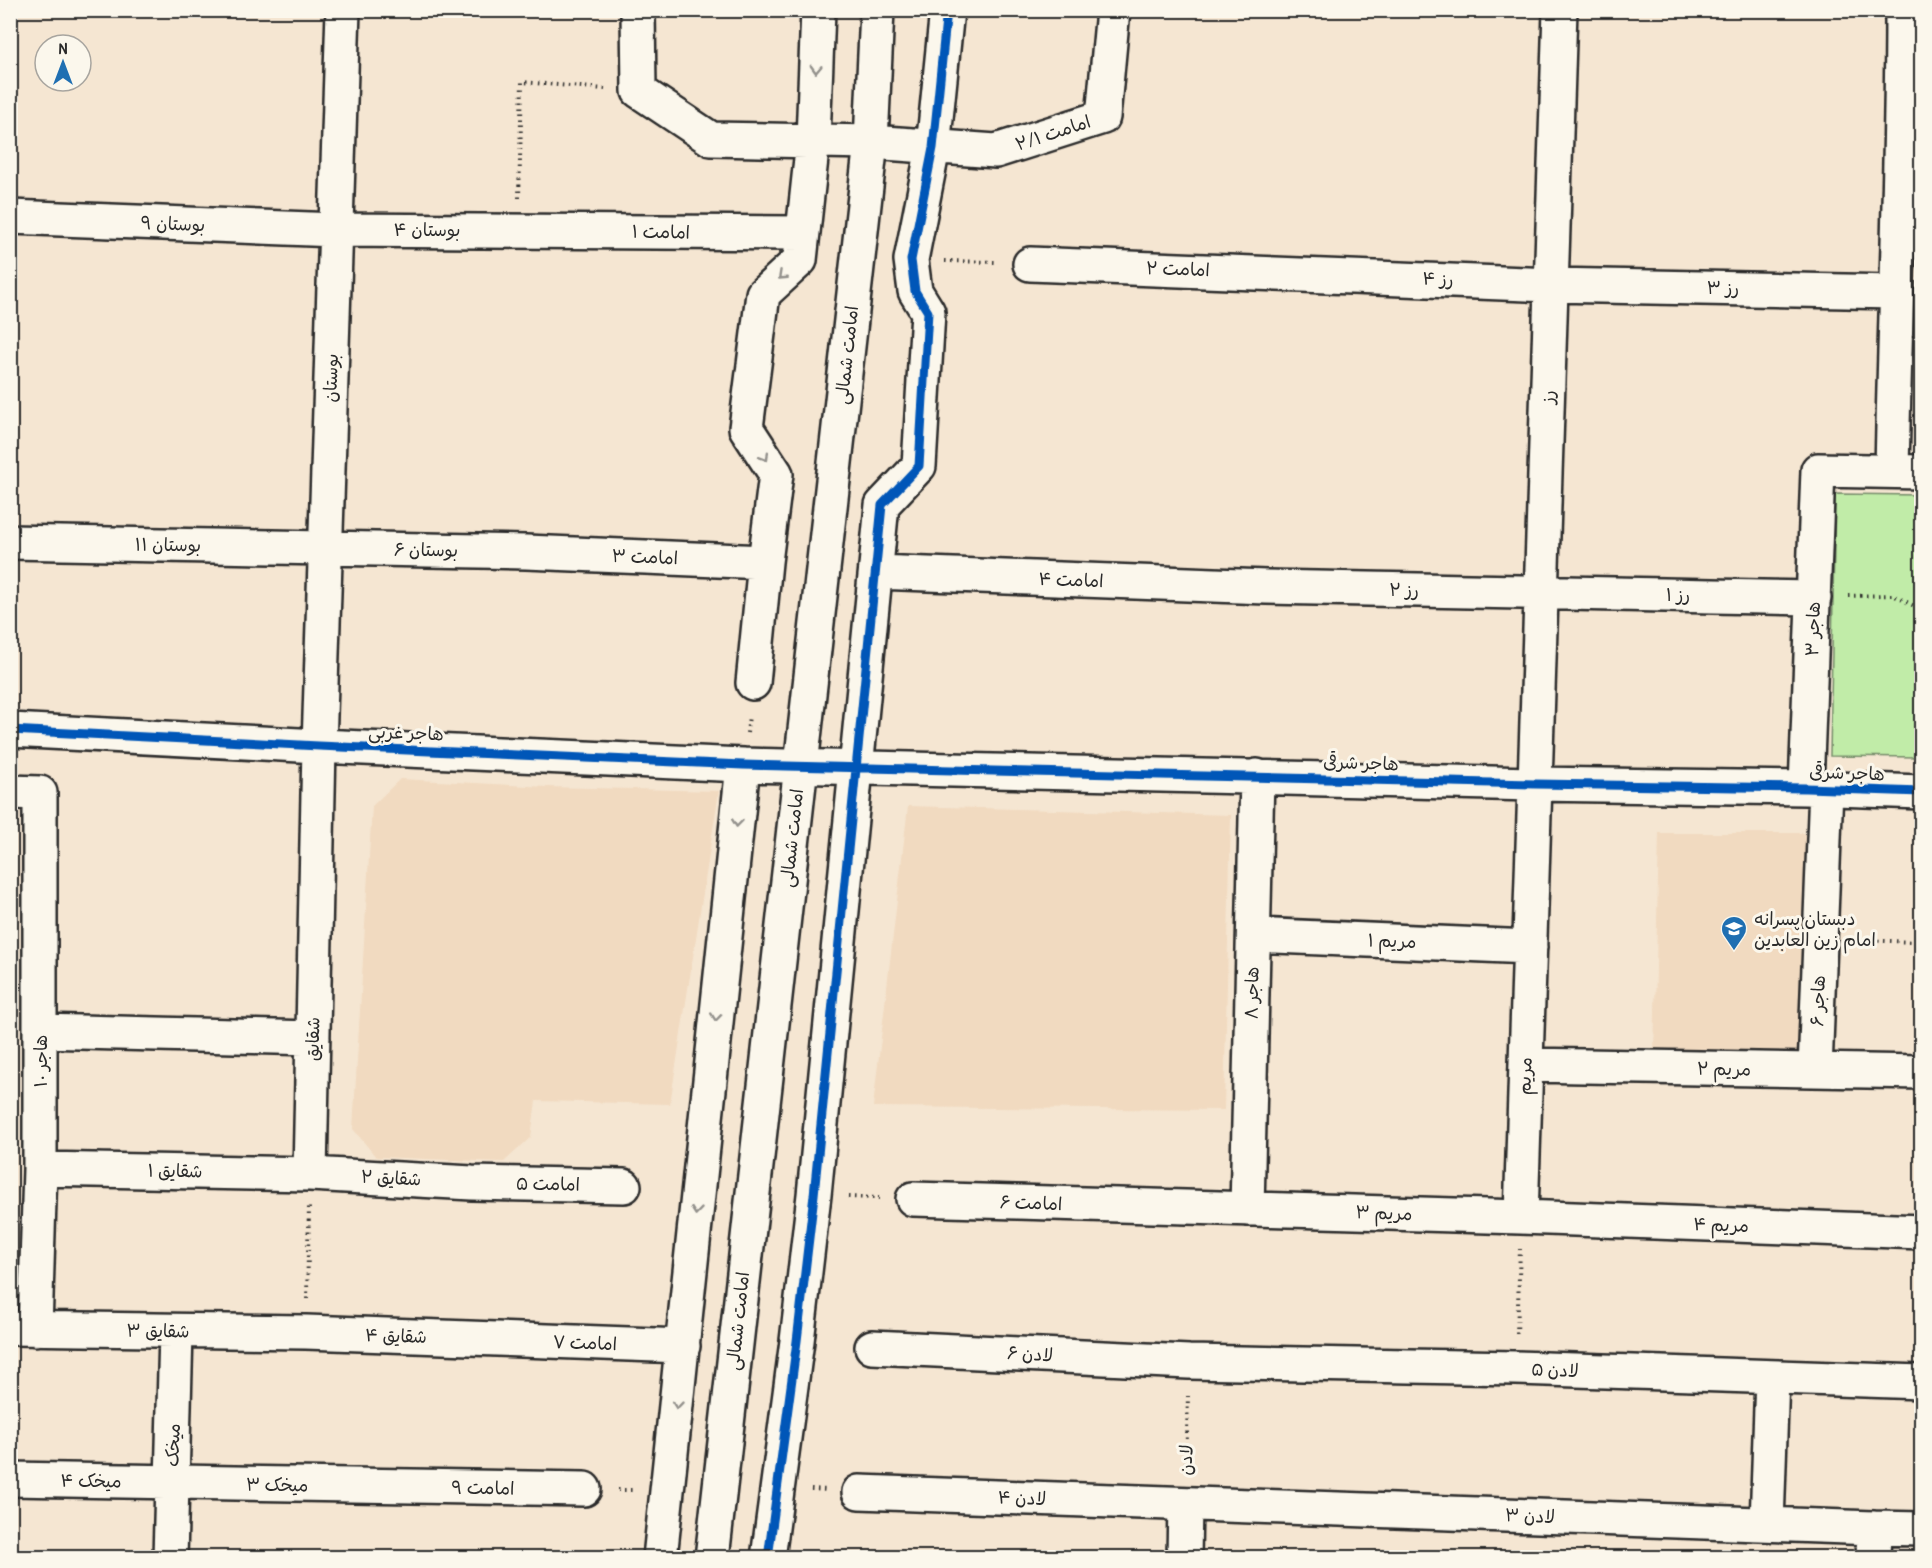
<svg xmlns="http://www.w3.org/2000/svg" width="1932" height="1568" viewBox="0 0 1932 1568" font-family="'Patrick Hand','Playpen Sans Arabic',sans-serif">
<style>
.built{fill:#f1dac0}
.green{fill:#c1eca8;stroke:#768c6a;stroke-width:1.5}
.lines{fill:none;stroke-linecap:round;stroke-linejoin:round}
.minor-casing{stroke:#2b2b2b;stroke-width:38}
.major-casing{stroke:#2b2b2b;stroke-width:38}
.path{stroke:#2b2b2b;stroke-width:4;stroke-dasharray:1.5 4.5;stroke-linecap:butt}
.minor{stroke:#fbf7ec;stroke-width:33}
.major{stroke:#fbf7ec;stroke-width:33}
.cycleway-casing{stroke:#fbf7ec;stroke-width:13}
.cycleway{stroke:#0057b8;stroke-width:9}
.oneway{stroke:#93918c}
.labels{text-anchor:middle;stroke-width:6;stroke-linejoin:round;paint-order:stroke}
.street-label{font-size:18px;fill:#2b2b2b;stroke:#fbf7ec}
.poi-label{font-size:18px;fill:#2b2b2b;stroke:#fbf7ec;text-anchor:start}
</style>
<rect width="100%" height="100%" fill="#f5e6d2"/>
<filter id="ink" filterUnits="userSpaceOnUse"><feTurbulence type="fractalNoise" baseFrequency=".0167" numOctaves="2"/><feDisplacementMap in="SourceGraphic" scale="12" xChannelSelector="R" yChannelSelector="G"/><feConvolveMatrix kernelMatrix="1 2 1 2 8 2 1 2 1" color-interpolation-filters="sRGB"/></filter>
<g filter="url(#ink)">
<path class="built" d="M400 779 547 787 719 791 670 1104 536 1101 531 1137 504 1162 376 1157 353 1129 372 806Z
M908 806 1231 815 1224 1110 873 1107Z
M1659 833H1804L1815 847 1806 1059 1654 1056Z"/>
<path class="green" d="M1835 494 1921 495V757L1830 756Z"/>
<g class="lines">
<defs>
<path id="minor" d="M638 10 639 91 711 139 871 142 996 151 1103 117 1113 10
M10 217 336 230 803 233
M1030 264 1551 285 1895 292
M1892 471C1895 317 1902 164 1902 10
M10 542 526 552 765 562
M876 572 1266 587 1814 598
M753 683 765 562 776 474 746 428 763 294 800 260 813 140 818 10
M10 730 319 746 743 765 1535 784 1806 788 1922 792
M1806 788 1818 470 1922 472
M10 792 40 793V1169L35 1329
M1254 935 1530 947
M41 1031 313 1038
M1526 1065 1922 1072
M1815 1070 1826 788
M40 1169 310 1174 472 1183 624 1186
M310 1174 319 746 343 10
M913 1199 1521 1217 1922 1232
M1247 1209 1257 776
M1521 1217 1560 10
M10 1328 306 1332 683 1346
M872 1347 1189 1362 1516 1368 1922 1382
M10 1479 584 1489
M859 1492 1874 1528
M1767 1524 1772 1377
M170 1558 176 1332
M660 1558 743 765
M768 1558 797 1341 814 1195 882 505 919 466 928 312 915 291 911 260 933 148 947 10
M1184 1558 1185 1504
M1873 1558 1874 1528 1922 1529"/>
<path id="major" d="M712 1558 871 142 877 10"/>
</defs>
<use href="#minor" class="minor-casing"/>
<use href="#major" class="major-casing"/>
<path class="path" d="M519 198 522 82 605 89
M945 261 997 262
M1848 596 1893 595 1922 610
M747 733 749 716
M1854 940 1922 942
M848 1197 879 1198
M307 1299 309 1207
M1517 1334 1520 1249
M1186 1469 1188 1396
M811 1489 828 1490
M618 1490H634"/>
<use href="#minor" class="minor"/>
<use href="#major" class="major"/>
<defs>
<path id="cycleway" d="M10 730 319 746 743 765 1535 784 1806 788 1922 792
M768 1558 797 1341 814 1195 882 505 919 466 928 312 915 291 911 260 933 148 947 10"/>
</defs>
<use href="#cycleway" class="cycleway-casing"/>
<use href="#cycleway" class="cycleway"/>
</g>
<defs><path id="oneway-chevron" d="M-2-3.5L2.5 0L-2 3.5" fill="none" stroke-width="1.6" stroke-linecap="round" stroke-linejoin="round" transform="scale(1.5)"/></defs>
<g class="oneway">
<use href="#oneway-chevron" transform="translate(816 69) rotate(92)"/>
<use href="#oneway-chevron" transform="translate(782 276) rotate(137)"/>
<use href="#oneway-chevron" transform="translate(765 457) rotate(58)"/>
<use href="#oneway-chevron" transform="translate(737 823) rotate(96)"/>
<use href="#oneway-chevron" transform="translate(716 1017) rotate(96)"/>
<use href="#oneway-chevron" transform="translate(696 1211) rotate(96)"/>
<use href="#oneway-chevron" transform="translate(677 1405) rotate(96)"/>
</g>
</g>
<defs>
<symbol id="school-pin" viewBox="-11 -11 22 30"><path d="M0 17L-7.5 6A9.5 9.5 0 1 1 7.5 6Z" fill="#1f6fb2" stroke="#fbf7ec"/><path d="M0-5L7-2L0 1L-7-2ZM-4 1L0 2.5L4 1V4Q0 6-4 4Z" fill="#fff"/></symbol>
</defs>
<g fill-rule="evenodd">
<use href="#school-pin" x="1719" y="914" width="30" height="40"/>
</g>
<g class="labels">
<g class="street-label">
<text transform="translate(1053 133) rotate(-18)" y="6">امامت ۲/۱</text>
<text transform="translate(173 224) rotate(2)" y="6">بوستان ۹</text>
<text x="427" y="236">بوستان ۴</text>
<text transform="translate(661 232) rotate(1)" y="6">امامت ۱</text>
<text transform="translate(1178 269) rotate(2)" y="6">امامت ۲</text>
<text transform="translate(1438 279) rotate(3)" y="6">رز ۴</text>
<text transform="translate(1723 288) rotate(1)" y="6">رز ۳</text>
<text transform="translate(847 355) rotate(-84)" y="6">امامت شمالی</text>
<text transform="translate(331 378) rotate(-88)" y="6">بوستان</text>
<text transform="translate(1548 397) rotate(-88)" y="6">رز</text>
<text transform="translate(168 545) rotate(1)" y="6">بوستان ۱۱</text>
<text transform="translate(426 550) rotate(1)" y="6">بوستان ۶</text>
<text transform="translate(645 557) rotate(2)" y="6">امامت ۳</text>
<text transform="translate(1071 580) rotate(2)" y="6">امامت ۴</text>
<text transform="translate(1404 590) rotate(1)" y="6">رز ۲</text>
<text transform="translate(1678 595) rotate(1)" y="6">رز ۱</text>
<text transform="translate(1813 629) rotate(-88)" y="6">هاجر ۳</text>
<text transform="translate(406 733) rotate(2)" y="6">هاجر غربی</text>
<text transform="translate(1361 763) rotate(2)" y="6">هاجر شرقی</text>
<text transform="translate(1847 773) rotate(2)" y="6">هاجر شرقی</text>
<text transform="translate(792 838) rotate(-84)" y="6">امامت شمالی</text>
<text transform="translate(1392 941) rotate(2)" y="6">مریم ۱</text>
<text transform="translate(1252 993) rotate(-89)" y="6">هاجر ۸</text>
<text transform="translate(1818 1001) rotate(-88)" y="6">هاجر ۶</text>
<text transform="translate(313 1039) rotate(-89)" y="6">شقایق</text>
<text transform="translate(41 1061) rotate(-90)" y="6">هاجر ۱۰</text>
<text transform="translate(1724 1069) rotate(1)" y="6">مریم ۲</text>
<text transform="translate(1525 1076) rotate(-88)" y="6">مریم</text>
<text transform="translate(175 1171) rotate(1)" y="6">شقایق ۱</text>
<text transform="translate(391 1178) rotate(3)" y="6">شقایق ۲</text>
<text transform="translate(548 1184) rotate(1)" y="6">امامت ۵</text>
<text transform="translate(1031 1203) rotate(2)" y="6">امامت ۶</text>
<text transform="translate(1384 1213) rotate(2)" y="6">مریم ۳</text>
<text transform="translate(1721 1225) rotate(2)" y="6">مریم ۴</text>
<text transform="translate(738 1321) rotate(-84)" y="6">امامت شمالی</text>
<text transform="translate(158 1331) rotate(1)" y="6">شقایق ۳</text>
<text transform="translate(396 1336) rotate(2)" y="6">شقایق ۴</text>
<text transform="translate(585 1343) rotate(2)" y="6">امامت ۷</text>
<text transform="translate(1030 1354) rotate(3)" y="6">لادن ۶</text>
<text transform="translate(1555 1370) rotate(2)" y="6">لادن ۵</text>
<text transform="translate(173 1445) rotate(-88)" y="6">میخک</text>
<text transform="translate(1186 1460) rotate(-88)" y="6">لادن</text>
<text transform="translate(91 1481) rotate(1)" y="6">میخک ۴</text>
<text transform="translate(277 1485) rotate(1)" y="6">میخک ۳</text>
<text transform="translate(483 1488) rotate(1)" y="6">امامت ۹</text>
<text transform="translate(1022 1498) rotate(2)" y="6">لادن ۴</text>
<text transform="translate(1530 1516) rotate(2)" y="6">لادن ۳</text>
</g>
<g class="poi-label">
<text x="1754" y="925">دبستان پسرانه<tspan x="1754" dy="21">امام زین العابدین</tspan></text>
</g>
</g>
<rect width="1932" height="1568" fill="none" stroke="#fbf7ec" stroke-width="36"/>
<rect x="18" y="18" width="1896" height="1532" fill="none" stroke="#2b2b2b" stroke-width="2" filter="url(#ink)"/>
<g transform="translate(63 63)"><circle r="28" fill="#fbf7ec" stroke="#a8a59f" stroke-width="1.5"/>
<path d="M0-4.5L10 22L0 15L-10 22Z" fill="#1f6fb2"/>
<text y="-9" font-size="16" font-weight="bold" text-anchor="middle" fill="#2b2b2b">N</text>
</g>
</svg>
